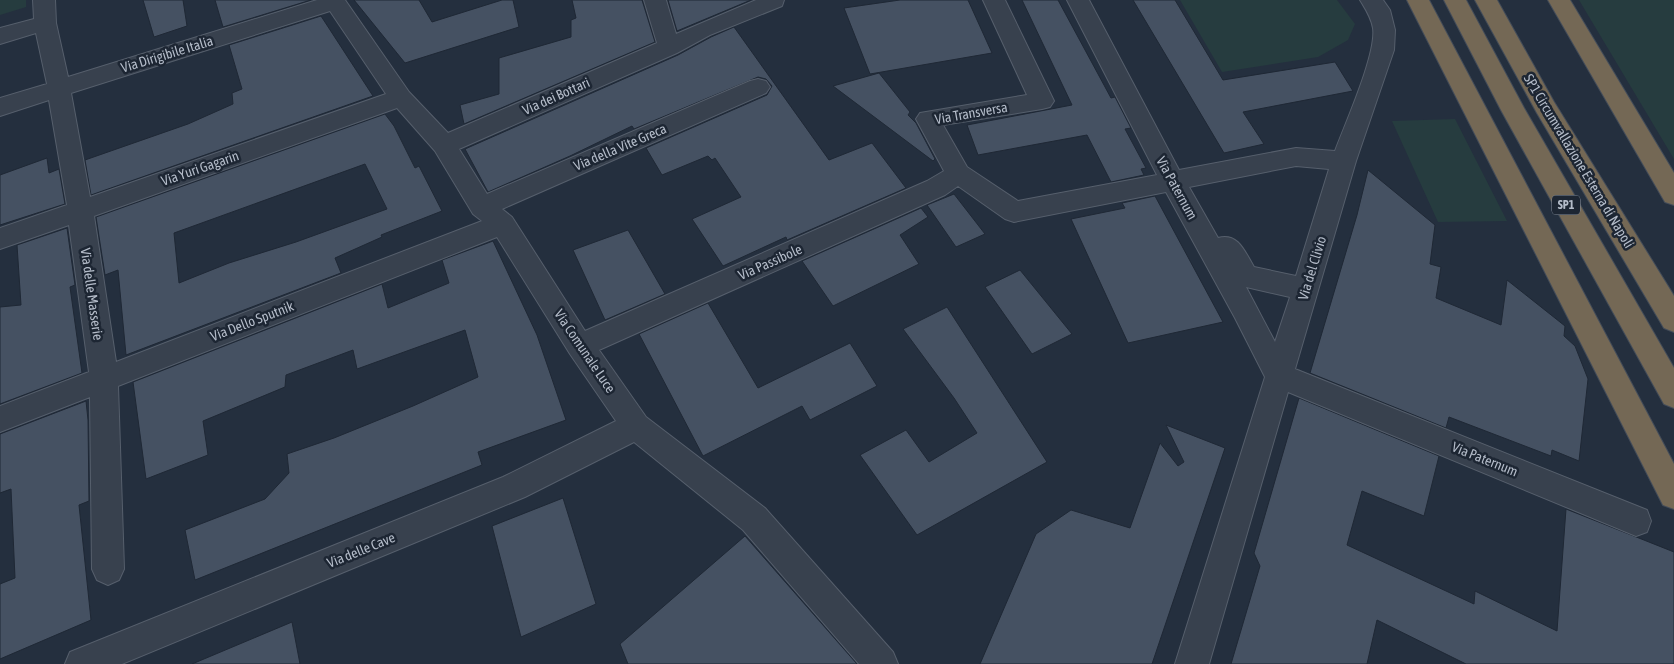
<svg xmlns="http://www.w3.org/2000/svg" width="1674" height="664" viewBox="0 0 1674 664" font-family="'Asap Condensed',sans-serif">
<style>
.green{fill:#263c3f}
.building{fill:#455162;stroke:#1f2835;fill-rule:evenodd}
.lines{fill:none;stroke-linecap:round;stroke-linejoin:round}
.minor-casing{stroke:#565f6c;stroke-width:2}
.highway-casing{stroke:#434c59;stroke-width:2}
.minor{fill:#38414e;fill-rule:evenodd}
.highway{fill:#746855;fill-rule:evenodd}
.labels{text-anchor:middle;stroke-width:5;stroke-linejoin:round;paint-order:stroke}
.shield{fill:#1d2633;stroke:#878f9c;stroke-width:1}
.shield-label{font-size:12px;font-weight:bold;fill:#b4bcc9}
.street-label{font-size:14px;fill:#b4bcc9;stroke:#1d2633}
</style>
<rect width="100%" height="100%" fill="#242f3e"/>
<path class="green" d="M0 0H26V7L0 15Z
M1180 0H1337L1355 24 1348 40 1318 57 1222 72Z
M1579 0H1674V159Z
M1455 119 1507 221 1438 222 1392 121Z"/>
<path class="building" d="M143 0H183L187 26 154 37Z
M215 0H311L223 27Z
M354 0H419L432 22 502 0H513L519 27 405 63Z
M572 0H642L655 42 464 124 460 105 499 94V58L571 37V20L576 18Z
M668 0H751L677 31Z
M900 0H968L992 53 870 74 844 8Z
M1022 0H1058L1111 98 1115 97 1131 128 1125 129 1146 168 1141 169 1144 175 1111 182 1087 135 978 155 967 125 1072 105Z
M1133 0H1175L1223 80 1335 62 1353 91 1243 112 1264 144 1224 153Z
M321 16 373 96 91 195 85 160 188 124 233 104 232 93 242 89 229 45Z
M734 27 829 160 872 143 906 188 787 240 786 237 723 266 692 219 741 197 715 158 712 160 708 156 662 175 646 148 767 95 772 86 766 79 758 77 634 129 632 126 570 156 488 192 465 149 678 55 711 37Z
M879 73 910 112 908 115 916 123 935 159 933 161 833 86Z
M385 114 394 126 415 168 419 166 442 211 381 235 382 237 335 258 341 273 126 355 118 270 105 275 96 217ZM365 164 387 209 296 242 229 263 179 283 174 233Z
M47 158 49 173 59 169 65 204 0 225V175Z
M1368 170 1435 225 1430 264 1441 267 1436 298 1501 325 1507 280 1565 326 1564 336 1575 346 1588 379 1579 461 1552 450 1551 456 1449 417 1446 428 1310 373 1357 215Z
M954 194 985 234 956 247 927 205Z
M1155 196 1223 322 1128 343 1071 219 1125 208 1122 203Z
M921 208 928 217 900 235 919 264 833 306 802 261Z
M67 228 75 285 70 287 82 373 0 404V307L21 305 17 245Z
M628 230 665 294 605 320 573 250Z
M493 241 537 335 566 420 478 452 482 465 195 580 185 530 265 499 289 473 287 454 334 438 413 406 478 377 465 330 357 369 353 350 286 375 285 387 203 421 208 455 146 479 133 382 382 284 388 308 449 283 442 260Z
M1020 270 1072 334 1032 354 985 287Z
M708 303 758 388 850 343 877 386 810 420 802 406 703 456 639 334Z
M947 307 1047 462 917 535 860 455 906 430 929 462 977 433 954 398 903 329Z
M1299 398 1439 456 1424 516 1362 491 1347 545 1474 604 1475 591 1557 631 1566 509 1674 552V664H1466L1377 620 1367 664H1231L1260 566 1254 553Z
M86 401 88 420 89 501 79 505 91 620 0 659V584L15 578 11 489 0 493V434Z
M1166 425 1225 448 1152 664H980L1036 534 1071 510 1130 528 1160 443 1178 466 1184 462Z
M563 498 596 604 521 637 492 526Z
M745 536 857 664H628L620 644Z
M292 622 300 664H192Z"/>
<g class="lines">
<defs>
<path id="minor" d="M33 0H55L56 23 68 77 317 0H345L409 92 448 133 657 43 644 0H666L676 34 756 0H784L782 6 710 35 677 53 459 149 487 194 750 81 758 79 766 81 770 87 766 93 502 209 512 217 585 331 927 181 944 171 916 119 920 113 1027 95 983 0H1005L1054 101 1050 107 1042 109 943 125 967 167 1018 201 1157 175 1067 0H1089L1179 170 1296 148 1335 151C1345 124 1377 53 1373 28 1371 17 1366 10 1360 0H1383L1390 10 1395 30 1394 50 1356 161 1295 369 1647 510 1651 521 1647 532 1636 536 1288 392 1209 664H1175L1265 377 1235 318 1166 192 1014 222 1005 219 958 186 945 195 599 350 646 417 765 508 893 652 898 664H859L743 530 634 442 525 497 122 664H65L70 652 503 477 616 421 570 354 497 237 118 386 124 569 119 580 108 585 97 580 92 569 90 397 0 432V406L89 372 69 225 0 249V228L67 205 49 100 0 116V98L47 84 36 33 0 44V28L34 19ZM330 11 386 94 90 197 71 93ZM397 108 435 151 473 214 482 221 116 362 94 216ZM1296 166 1329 169 1296 276 1254 267C1245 252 1238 232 1218 238L1189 187ZM1246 287 1290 297 1275 342Z"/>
<path id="highway" d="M1407 0H1429L1674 464V509L1663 505Z
M1444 0H1466L1524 108 1674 368V408L1664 404 1501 110Z
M1475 0H1497L1554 102 1674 296V332L1664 328 1537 113Z
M1548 0H1570L1674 173V205L1665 202Z"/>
</defs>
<use href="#minor" class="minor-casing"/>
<use href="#highway" class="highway-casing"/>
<use href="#minor" class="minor"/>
<use href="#highway" class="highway"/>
</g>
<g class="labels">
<rect class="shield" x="1552" y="195.5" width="28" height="19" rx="4"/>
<g class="shield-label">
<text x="1566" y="209">SP1</text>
</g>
<g class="street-label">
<text transform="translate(167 54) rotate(-17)" y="5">Via Dirigibile Italia</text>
<text transform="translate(556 96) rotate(-24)" y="5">Via dei Bottari</text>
<text transform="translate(971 113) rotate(-10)" y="5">Via Transversa</text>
<text transform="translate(620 147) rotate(-23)" y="5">Via della Vite Greca</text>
<text transform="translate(1579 161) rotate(59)" y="5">SP1 Circumvallazione Esterna di Napoli</text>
<text transform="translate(200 168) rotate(-19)" y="5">Via Yuri Gagarin</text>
<text transform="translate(1177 188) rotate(61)" y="5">Via Paternum</text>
<text transform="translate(770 262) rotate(-24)" y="5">Via Passibole</text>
<text transform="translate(1312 268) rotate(-73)" y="5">Via del Clivio</text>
<text transform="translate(92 294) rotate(82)" y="5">Via delle Masserie</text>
<text transform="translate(252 321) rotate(-21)" y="5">Via Dello Sputnik</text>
<text transform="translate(585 351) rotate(56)" y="5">Via Comunale Luce</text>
<text transform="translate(1485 459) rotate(22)" y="5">Via Paternum</text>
<text transform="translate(361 550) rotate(-22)" y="5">Via delle Cave</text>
</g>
</g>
</svg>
